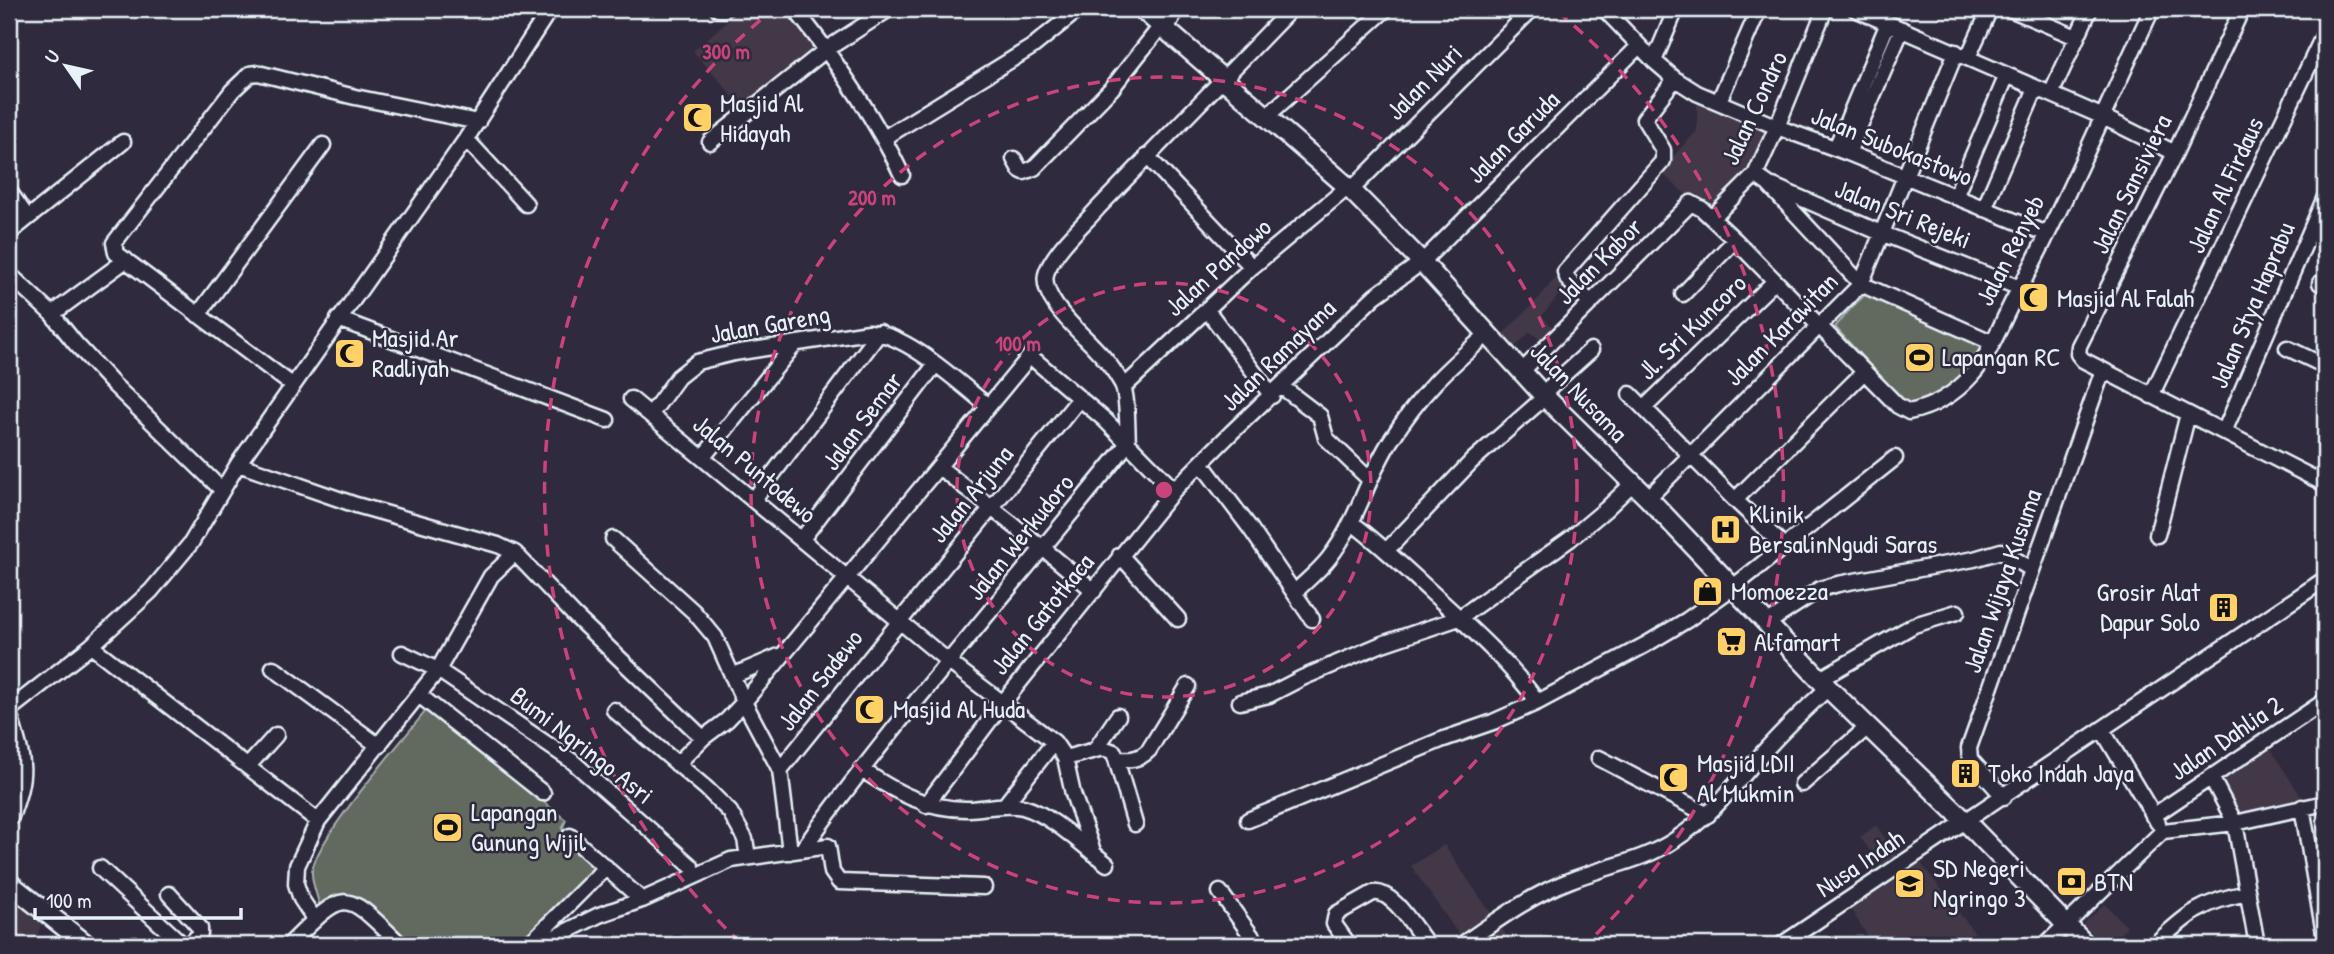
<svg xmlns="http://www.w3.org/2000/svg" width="2334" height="954" viewBox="0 0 2334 954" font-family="'Patrick Hand',sans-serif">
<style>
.built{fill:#423946}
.green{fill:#626b60;stroke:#a5aeac;stroke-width:2}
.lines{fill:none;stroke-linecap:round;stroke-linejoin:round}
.minor-casing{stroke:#e8f1f8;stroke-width:19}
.tertiary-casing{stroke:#e8f1f8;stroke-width:23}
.minor{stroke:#2f2a3d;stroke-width:14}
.tertiary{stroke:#2f2a3d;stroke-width:18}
.ring{fill:none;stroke:#ca437a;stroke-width:3.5;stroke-dasharray:12 9}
.labels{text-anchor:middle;stroke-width:5;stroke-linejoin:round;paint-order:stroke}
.street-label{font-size:26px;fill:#e8f1f8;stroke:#2f2a3d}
.poi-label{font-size:26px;fill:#e8f1f8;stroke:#2f2a3d;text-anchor:start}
.centre{fill:#ca437a;stroke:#2f2a3d;stroke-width:3.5}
.ring-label{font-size:21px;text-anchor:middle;font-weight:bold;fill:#ca437a;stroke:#2f2a3d;stroke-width:5;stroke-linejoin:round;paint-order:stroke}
</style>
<rect width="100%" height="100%" fill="#2f2a3d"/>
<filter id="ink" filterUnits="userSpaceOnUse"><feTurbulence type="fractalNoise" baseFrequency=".0143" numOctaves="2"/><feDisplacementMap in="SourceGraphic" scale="14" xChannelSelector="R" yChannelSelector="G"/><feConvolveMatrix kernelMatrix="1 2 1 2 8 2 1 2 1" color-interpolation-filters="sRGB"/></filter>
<g filter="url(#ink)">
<path class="built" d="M741 9H785L817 49 744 109 693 51Z
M1697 99 1770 129 1750 175 1713 211 1690 198 1659 171 1697 131Z
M1555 278 1566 286 1542 316 1555 330 1542 341 1530 332 1512 350 1500 337 1540 297Z
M2269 747 2306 804 2236 820 2216 782Z
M1876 825 1897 855 1881 866 1860 837Z
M1444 845 1513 945H1466L1411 866Z
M1918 859 1984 945H1873L1849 907Z
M9 895 42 920 35 945H9Z
M2105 904 2127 927 2108 945H2103L2083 924Z"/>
<path class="green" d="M1868 292 1981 347C1962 380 1943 395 1908 408L1835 327 1851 308Z
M428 708 566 820 562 829 601 863 518 945H413L372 907 350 897 320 908C318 897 311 882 312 871 316 838 404 739 428 708Z"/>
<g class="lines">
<defs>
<path id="minor" d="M718 9H725
M795 9C836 61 874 115 902 175
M1604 9 1654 61 1675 79 1697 93 1777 127 1848 153 2047 234
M1855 9 2101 116 2175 153
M2010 9 2076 37
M2242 9 2175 153 2079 346 2078 354 2083 360 2325 484
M1166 30 1176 9
M1968 57 1990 9
M1654 61 1676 9
M2051 94 2090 9
M1719 101 1759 9
M1267 116 1386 9
M884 138 1032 47 1079 9
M466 139 526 204
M710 142 827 49 889 9
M1836 148 1888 23
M1848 153 1902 29
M1147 156 1252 267
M1014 159 1020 170 1024 172 1034 168 1112 88 1161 26
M1755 175 1768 184 1861 284 1991 342
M1773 186 1881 233 2020 288
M1351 190 1532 9
M9 191 27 217
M1955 197 2007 75
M1984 209 2036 88
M1712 218 1755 175 1777 127 1825 9
M9 233 123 142
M9 274 52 314 75 343 113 384 222 490
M2320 283 2325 286
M1683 294 1735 240
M1591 303 1568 280 1565 272 1663 161V150L1644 119 1675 79
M1207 310 1272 396
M52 314 126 260
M198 315 323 145
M338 319 607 420
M2287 348 2325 366
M1522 371 1691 203 1702 209 1735 240 1898 406 1909 412C1933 407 1955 394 1972 375 1990 355 2002 321 2015 297 2066 203 2107 105 2152 9
M292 385 116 253 114 243 232 91 250 74 258 73 355 97 478 122
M1124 387 1252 267 1348 187
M1282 387 1320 416 1326 438 1370 480
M1542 394 1591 350
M1630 394 1735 500 1864 372
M2151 396 2325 32
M631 399 949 662 1054 742 1065 758 1073 794 1094 854
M1644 408 1775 281
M651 414 678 377 697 362 734 353 869 332C906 333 959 383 988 406
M2224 432 2325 197
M1128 443C1127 429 1128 396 1122 384 1115 371 1103 356 1093 346 1078 330 1037 296 1047 271 1056 249 1083 225 1098 208L1291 9
M703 457 795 344
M1201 463 1250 528 1312 619
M238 464 356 505 498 545 515 553 575 616 703 738 727 720 744 702 1030 356 1105 420 1174 490
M939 467 1044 549 1094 591
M1648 498 1861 284 1956 52
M754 499 880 332
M1735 500 1785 547
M1351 522C1379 543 1403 566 1429 590 1468 626 1506 659 1538 702
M2157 535 2188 414
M613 539 694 612 715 637 744 702 780 770 790 852
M802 539 935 365
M1387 550 1472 461 1545 397
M1120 555 1178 619
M1295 592C1306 581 1319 571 1329 558 1357 523 1367 477 1391 440 1420 394 1447 368 1488 334
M1766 624 1820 589 1838 584 1974 559 2001 551 2031 569
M91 646 318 821
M402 653 438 670 572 761 691 866
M273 668 379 746
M732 676 779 656
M1820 679 1914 625 1957 612
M419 695 543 793
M1240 702 1269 695 1302 678 1382 644 1459 618 1570 539 1606 509 1632 484
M9 710 91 646 151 591 191 543 238 464 466 139 550 9
M614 710 707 789 730 812 745 839 748 857
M2103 731 2158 823
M1095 750 1118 716
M1065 758 1103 748 1114 752 1135 824
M1599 758 1708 815
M1116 759C1130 760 1139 760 1149 750L1188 686
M677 764 703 738
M248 766 276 735
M861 769C895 792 927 810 969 809 987 808 1006 803 1023 807 1052 815 1083 846 1107 864
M780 770 1080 398
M2211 777 2235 823 2257 945
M1802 784 1869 726
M2004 797 1970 759 1969 748 2103 370
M926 805 1002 704 1174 490 1232 432 1375 296 1422 262 1638 47
M1004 806 1054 742
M2302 807 2325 939
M2153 816 2325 701
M1248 820 1441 740 1493 722 1538 702 1645 645 1687 620 1732 588 1895 458
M2163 831 2235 823 2325 803
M570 836 642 900
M802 850C903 709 1020 579 1128 443
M100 868 183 945
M1220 892 1258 945
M169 894 200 928V934L189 945
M315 920 301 899 296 884 297 866 318 821 438 670 491 576 515 553
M289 945C347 887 343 889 401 945
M528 945 606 867
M539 945 599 915 642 900 731 860 828 846 832 872 839 882 984 887
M1349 945 1334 924 1336 914 1373 893C1393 889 1415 930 1428 945
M1461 945C1496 921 1531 895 1571 880 1607 866 1644 861 1676 839 1713 814 1731 789 1760 756 1781 732 1804 710 1828 688
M1781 945 2325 579
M2045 945 2163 831
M2154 945C2187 915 2202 901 2248 893"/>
<path id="tertiary" d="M1142 9 1348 187 1422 262 1545 397 1648 498 1828 688 1967 823 2086 945
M9 719C22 762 26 773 9 816
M9 883 87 945"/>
</defs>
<use href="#minor" class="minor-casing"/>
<use href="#tertiary" class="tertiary-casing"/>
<use href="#minor" class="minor"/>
<use href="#tertiary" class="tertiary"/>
</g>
</g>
<g class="ring">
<circle cx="1164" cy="490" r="207"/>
<circle cx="1164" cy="490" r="413"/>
<path d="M741 943A620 620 0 0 1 770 12M1558 12A620 620 0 0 1 1587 943"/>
</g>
<defs>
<symbol id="mosque-square" viewBox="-11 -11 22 22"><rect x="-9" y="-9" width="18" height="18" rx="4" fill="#ffd166" stroke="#2f2a3d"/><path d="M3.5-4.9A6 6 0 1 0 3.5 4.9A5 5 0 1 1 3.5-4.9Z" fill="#111"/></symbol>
<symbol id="stadium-square" viewBox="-11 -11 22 22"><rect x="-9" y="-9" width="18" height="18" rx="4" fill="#ffd166" stroke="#2f2a3d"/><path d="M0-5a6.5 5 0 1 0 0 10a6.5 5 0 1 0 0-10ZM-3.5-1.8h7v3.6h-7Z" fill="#111"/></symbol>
<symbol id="hospital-square" viewBox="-11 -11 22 22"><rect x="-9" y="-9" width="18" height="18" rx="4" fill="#ffd166" stroke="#2f2a3d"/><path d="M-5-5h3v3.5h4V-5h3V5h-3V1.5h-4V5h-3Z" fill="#111"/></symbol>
<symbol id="shop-square" viewBox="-11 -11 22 22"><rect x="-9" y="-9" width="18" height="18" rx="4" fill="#ffd166" stroke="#2f2a3d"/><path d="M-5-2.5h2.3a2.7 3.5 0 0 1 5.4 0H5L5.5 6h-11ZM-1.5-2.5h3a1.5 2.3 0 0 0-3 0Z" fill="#111"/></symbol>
<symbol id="building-square" viewBox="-11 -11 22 22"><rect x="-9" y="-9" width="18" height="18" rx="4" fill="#ffd166" stroke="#2f2a3d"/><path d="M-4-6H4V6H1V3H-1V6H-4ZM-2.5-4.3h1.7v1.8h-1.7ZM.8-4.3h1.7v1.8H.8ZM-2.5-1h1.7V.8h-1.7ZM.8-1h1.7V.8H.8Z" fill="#111"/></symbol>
<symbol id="supermarket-square" viewBox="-11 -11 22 22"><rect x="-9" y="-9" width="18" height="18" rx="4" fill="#ffd166" stroke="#2f2a3d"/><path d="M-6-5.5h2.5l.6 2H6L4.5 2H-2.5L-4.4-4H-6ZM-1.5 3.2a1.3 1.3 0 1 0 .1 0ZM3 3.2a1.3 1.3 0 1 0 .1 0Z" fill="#111"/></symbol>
<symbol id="bank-square" viewBox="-11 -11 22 22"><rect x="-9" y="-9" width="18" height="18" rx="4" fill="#ffd166" stroke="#2f2a3d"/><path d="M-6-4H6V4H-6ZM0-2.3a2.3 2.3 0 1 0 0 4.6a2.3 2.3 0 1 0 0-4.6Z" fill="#111"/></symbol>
<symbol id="school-square" viewBox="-11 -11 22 22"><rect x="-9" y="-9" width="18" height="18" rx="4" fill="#ffd166" stroke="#2f2a3d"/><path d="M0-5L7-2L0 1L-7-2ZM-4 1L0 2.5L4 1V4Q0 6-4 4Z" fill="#111"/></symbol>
</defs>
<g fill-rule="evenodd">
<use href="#mosque-square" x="680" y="100" width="35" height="35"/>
<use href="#mosque-square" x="2016" y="280" width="35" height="35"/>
<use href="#mosque-square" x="332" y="336" width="35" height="35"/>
<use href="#stadium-square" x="1902" y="340" width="35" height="35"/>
<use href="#hospital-square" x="1708" y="512" width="35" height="35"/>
<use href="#shop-square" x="1690" y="574" width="35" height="35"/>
<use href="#building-square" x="2206" y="590" width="35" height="35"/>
<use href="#supermarket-square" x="1714" y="624" width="35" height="35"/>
<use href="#mosque-square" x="852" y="692" width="35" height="35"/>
<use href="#building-square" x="1948" y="756" width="35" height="35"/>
<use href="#mosque-square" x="1656" y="760" width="35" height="35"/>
<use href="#stadium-square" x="430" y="810" width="35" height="35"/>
<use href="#bank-square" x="2054" y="864" width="35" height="35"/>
<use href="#school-square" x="1892" y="866" width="35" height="35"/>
</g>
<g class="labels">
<g class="street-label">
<text transform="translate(1424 82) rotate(-45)" y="9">Jalan Nuri</text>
<text transform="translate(1754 108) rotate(-65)" y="9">Jalan Condro</text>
<text transform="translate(1513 137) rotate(-45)" y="9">Jalan Garuda</text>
<text transform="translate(1892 146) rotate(22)" y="9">Jalan Subokastowo</text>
<text transform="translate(2131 184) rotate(-64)" y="9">Jalan Sansiviera</text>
<text transform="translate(2225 185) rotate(-65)" y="9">Jalan Al Firdaus</text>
<text transform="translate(1903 214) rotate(22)" y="9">Jalan Sri Rejeki</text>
<text transform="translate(2010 250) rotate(-63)" y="9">Jalan Renyeb</text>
<text transform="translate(1599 261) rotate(-45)" y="9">Jalan Kabor</text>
<text transform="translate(1218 267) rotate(-42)" y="9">Jalan Pandowo</text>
<text transform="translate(2252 305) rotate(-67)" y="9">Jalan Stya Haprabu</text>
<text transform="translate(770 324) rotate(-10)" y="9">Jalan Gareng</text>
<text transform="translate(1692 327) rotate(-44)" y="9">Jl. Sri Kuncoro</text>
<text transform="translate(1781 329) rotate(-45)" y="9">Jalan Karawitan</text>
<text transform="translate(1278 355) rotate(-44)" y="9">Jalan Ramayana</text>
<text transform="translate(1579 392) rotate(46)" y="9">Jalan Nusama</text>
<text transform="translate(862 421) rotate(-53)" y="9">Jalan Semar</text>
<text transform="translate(755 469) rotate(40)" y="9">Jalan Puntodewo</text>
<text transform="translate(971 494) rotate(-51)" y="9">Jalan Arjuna</text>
<text transform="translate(1020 537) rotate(-51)" y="9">Jalan Werkudoro</text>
<text transform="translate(2002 581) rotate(-71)" y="9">Jalan Wijaya Kusuma</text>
<text transform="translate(1042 614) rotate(-51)" y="9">Jalan Gatotkaca</text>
<text transform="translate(820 680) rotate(-52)" y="9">Jalan Sadewo</text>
<text transform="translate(2226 738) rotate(-34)" y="9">Jalan Dahlia 2</text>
<text transform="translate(582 745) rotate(38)" y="9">Bumi Ngringo Asri</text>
<text transform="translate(1860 863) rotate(-34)" y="9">Nusa Indah</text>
</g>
<g class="poi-label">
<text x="720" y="112">Masjid Al<tspan x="720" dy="30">Hidayah</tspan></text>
<text x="2057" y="307">Masjid Al Falah</text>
<text x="372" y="347">Masjid Ar<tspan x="372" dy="30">Radliyah</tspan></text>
<text x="1942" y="366">Lapangan RC</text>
<text x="1749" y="523">Klinik<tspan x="1749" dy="30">BersalinNgudi Saras</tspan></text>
<text x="1731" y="600">Momoezza</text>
<text x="2200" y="601" text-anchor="end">Grosir Alat<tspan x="2200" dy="30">Dapur Solo</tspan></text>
<text x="1754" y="651">Alfamart</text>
<text x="893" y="718">Masjid Al Huda</text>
<text x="1697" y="772">Masjid LDII<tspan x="1697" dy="30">Al Mukmin</tspan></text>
<text x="1988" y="782">Toko Indah Jaya</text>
<text x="471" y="821">Lapangan<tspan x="471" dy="30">Gunung Wijil</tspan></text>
<text x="1933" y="877">SD Negeri<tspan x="1933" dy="30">Ngringo 3</tspan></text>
<text x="2094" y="891">BTN</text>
</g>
</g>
<circle cx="1164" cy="490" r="10" class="centre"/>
<g class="ring-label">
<text x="726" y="59">300 m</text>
<text x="872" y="205">200 m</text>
<text x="1018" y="351">100 m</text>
</g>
<rect width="2334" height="954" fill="none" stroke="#2f2a3d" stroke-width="35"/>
<rect x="18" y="18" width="2299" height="919" fill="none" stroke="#e8f1f8" stroke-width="2.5" filter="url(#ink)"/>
<g transform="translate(66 66) rotate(304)" stroke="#2f2a3d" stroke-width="5" paint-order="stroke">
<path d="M0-5L12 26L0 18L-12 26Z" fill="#e8f1f8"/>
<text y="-10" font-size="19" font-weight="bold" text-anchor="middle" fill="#e8f1f8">U</text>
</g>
<path d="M35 908v10h206v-10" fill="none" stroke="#e8f1f8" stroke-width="3.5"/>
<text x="46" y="908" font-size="21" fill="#e8f1f8" stroke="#2f2a3d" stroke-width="5" paint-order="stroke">100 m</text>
</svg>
